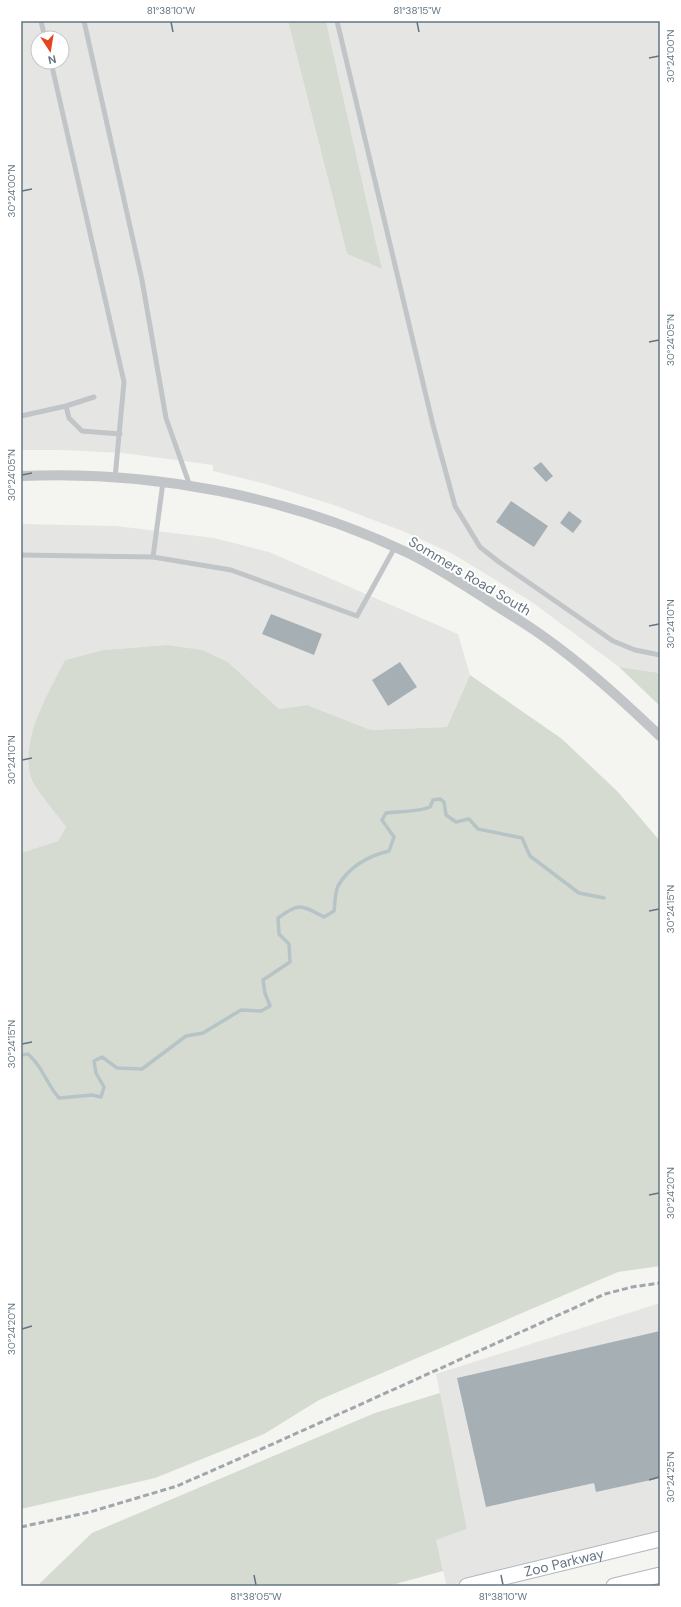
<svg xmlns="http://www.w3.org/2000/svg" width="681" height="1607" viewBox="0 0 681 1607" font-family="'DM Sans',sans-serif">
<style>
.built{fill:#e5e6e4;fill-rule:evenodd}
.green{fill:#d5dbd1}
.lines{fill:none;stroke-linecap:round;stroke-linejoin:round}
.stream{stroke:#b6c4c7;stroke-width:3.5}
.building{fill:#a6afb4}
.secondary-casing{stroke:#b1b7bb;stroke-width:17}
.service{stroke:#c1c5c8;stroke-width:5}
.minor{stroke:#c1c5c8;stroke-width:10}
.secondary{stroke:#fff;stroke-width:15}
.rail{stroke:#a0a7ac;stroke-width:3;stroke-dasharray:6 3;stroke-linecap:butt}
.ticks{fill:none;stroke:#637582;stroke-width:1.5}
.labels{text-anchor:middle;stroke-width:4;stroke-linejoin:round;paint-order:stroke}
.street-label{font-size:14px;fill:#637582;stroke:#fff}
.neatline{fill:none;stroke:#637582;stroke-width:1.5}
.ticks-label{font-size:10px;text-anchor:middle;fill:#637582}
</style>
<rect width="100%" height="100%" fill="#f4f4f0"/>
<path class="built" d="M21 21H288L347 254 382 269 326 21H660V673L619 667 532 602 453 554 405 532 334 505 266 484 213 471V465L123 453 61 450H21ZM38 38H62V62H38Z
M21 524 116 526 214 538 269 552 458 634 470 675 447 727 371 730 307 705 279 709 228 662 166 645 103 650 65 660 31 779 66 827 58 841 21 853Z
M660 1303V1532L447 1586 435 1540 467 1529 436 1374Z"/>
<path class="green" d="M288 21H326L382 269 347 254Z
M166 645 202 650 228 662 279 709 307 705 371 730 447 727 470 675 562 739 618 792 660 841V1266L618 1272 319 1400 264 1434 155 1478 21 1509V853L58 841 66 827C60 818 33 786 31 778 20 737 48 695 65 660L103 650Z
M619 667 660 673V706Z
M440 1393 467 1529 436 1540 443 1571 388 1586H37L92 1533 375 1413Z"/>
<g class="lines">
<path class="stream" d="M21 1055 28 1054C44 1068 45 1082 59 1098L92 1095 101 1097 104 1087 96 1073 94 1061 102 1057 117 1068 142 1069 186 1036 203 1033 241 1010 261 1011 270 1006 265 993 263 980 290 962 289 944 279 934 278 918C300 902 301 905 324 917L334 911C335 903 335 892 338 886 349 867 368 856 389 851L394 837 382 820 386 813C399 811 419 812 430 807L433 800 440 799 444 802 446 815 456 822 469 819 478 829 522 838 530 856 579 893 604 898"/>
</g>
<path class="building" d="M541 462 553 476 546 482 533 468Z
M511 501 548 526 534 547 496 522Z
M569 511 582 521 573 533 560 523Z
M271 614 322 634 314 655 262 634Z
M400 662 417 687 388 706 372 680Z
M660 1331V1478L596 1492 594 1483 486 1507 457 1378Z"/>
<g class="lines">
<defs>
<g id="secondary">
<path id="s1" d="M467 1586 660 1539"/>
<path d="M614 1586 660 1575"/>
</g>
</defs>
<use href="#secondary" class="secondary-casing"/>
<path class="service" d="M41 21 45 38
M84 21 142 280 166 418 190 486
M337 21 433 425 455 506 480 547 499 562 613 641 635 650 660 655
M51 62 124 382 115 478
M66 406 94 397
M21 416 66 406 69 418 82 431 120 434
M21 555 153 557 231 570 357 616 395 547
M153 557 163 482"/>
<path class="minor" d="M21 476C151 470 288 496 406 552 434 565 460 583 486 599 504 611 523 622 540 634 583 664 622 700 660 736"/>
<use href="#secondary" class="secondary"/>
<path class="rail" d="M21 1527 90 1512 177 1486 275 1443 605 1294 632 1287 660 1283"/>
</g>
<path class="ticks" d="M171 22 173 32M417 22 419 32M649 58 659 56M22 191 32 189M649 342 659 340M22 475 32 473M649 626 659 624M22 760 32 758M649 911 659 909M22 1044 32 1042M649 1195 659 1193M22 1329 32 1326M649 1480 659 1477M254 1575 256 1585M501 1575 503 1585"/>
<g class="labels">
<g class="street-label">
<text transform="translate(470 576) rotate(31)" y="5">Sommers Road South</text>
<text dy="5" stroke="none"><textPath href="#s1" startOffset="100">Zoo Parkway</textPath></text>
</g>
</g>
<rect width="681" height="1607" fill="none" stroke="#ffffff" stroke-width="44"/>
<g transform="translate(50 50) rotate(168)"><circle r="19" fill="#ffffff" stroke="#c1c8cd"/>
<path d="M0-3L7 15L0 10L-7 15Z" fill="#e6441f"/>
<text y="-6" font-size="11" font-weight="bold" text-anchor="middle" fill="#637582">N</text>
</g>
<rect x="22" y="22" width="637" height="1563" class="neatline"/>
<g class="ticks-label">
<text x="171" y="14">81°38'10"W</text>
<text x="417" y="14">81°38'15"W</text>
<text transform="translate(670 56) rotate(-90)" y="4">30°24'00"N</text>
<text transform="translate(11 191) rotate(-90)" y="4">30°24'00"N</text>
<text transform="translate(670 340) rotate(-90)" y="4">30°24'05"N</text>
<text transform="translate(11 475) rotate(-90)" y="4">30°24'05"N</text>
<text transform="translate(670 624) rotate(-90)" y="4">30°24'10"N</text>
<text transform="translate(11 760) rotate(-90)" y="4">30°24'10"N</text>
<text transform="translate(670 909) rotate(-90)" y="4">30°24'15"N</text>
<text transform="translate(11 1044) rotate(-90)" y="4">30°24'15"N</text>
<text transform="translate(670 1193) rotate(-90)" y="4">30°24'20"N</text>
<text transform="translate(11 1329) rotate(-90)" y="4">30°24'20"N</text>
<text transform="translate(670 1477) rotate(-90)" y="4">30°24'25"N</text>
<text x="256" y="1600">81°38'05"W</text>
<text x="503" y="1600">81°38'10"W</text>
</g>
</svg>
